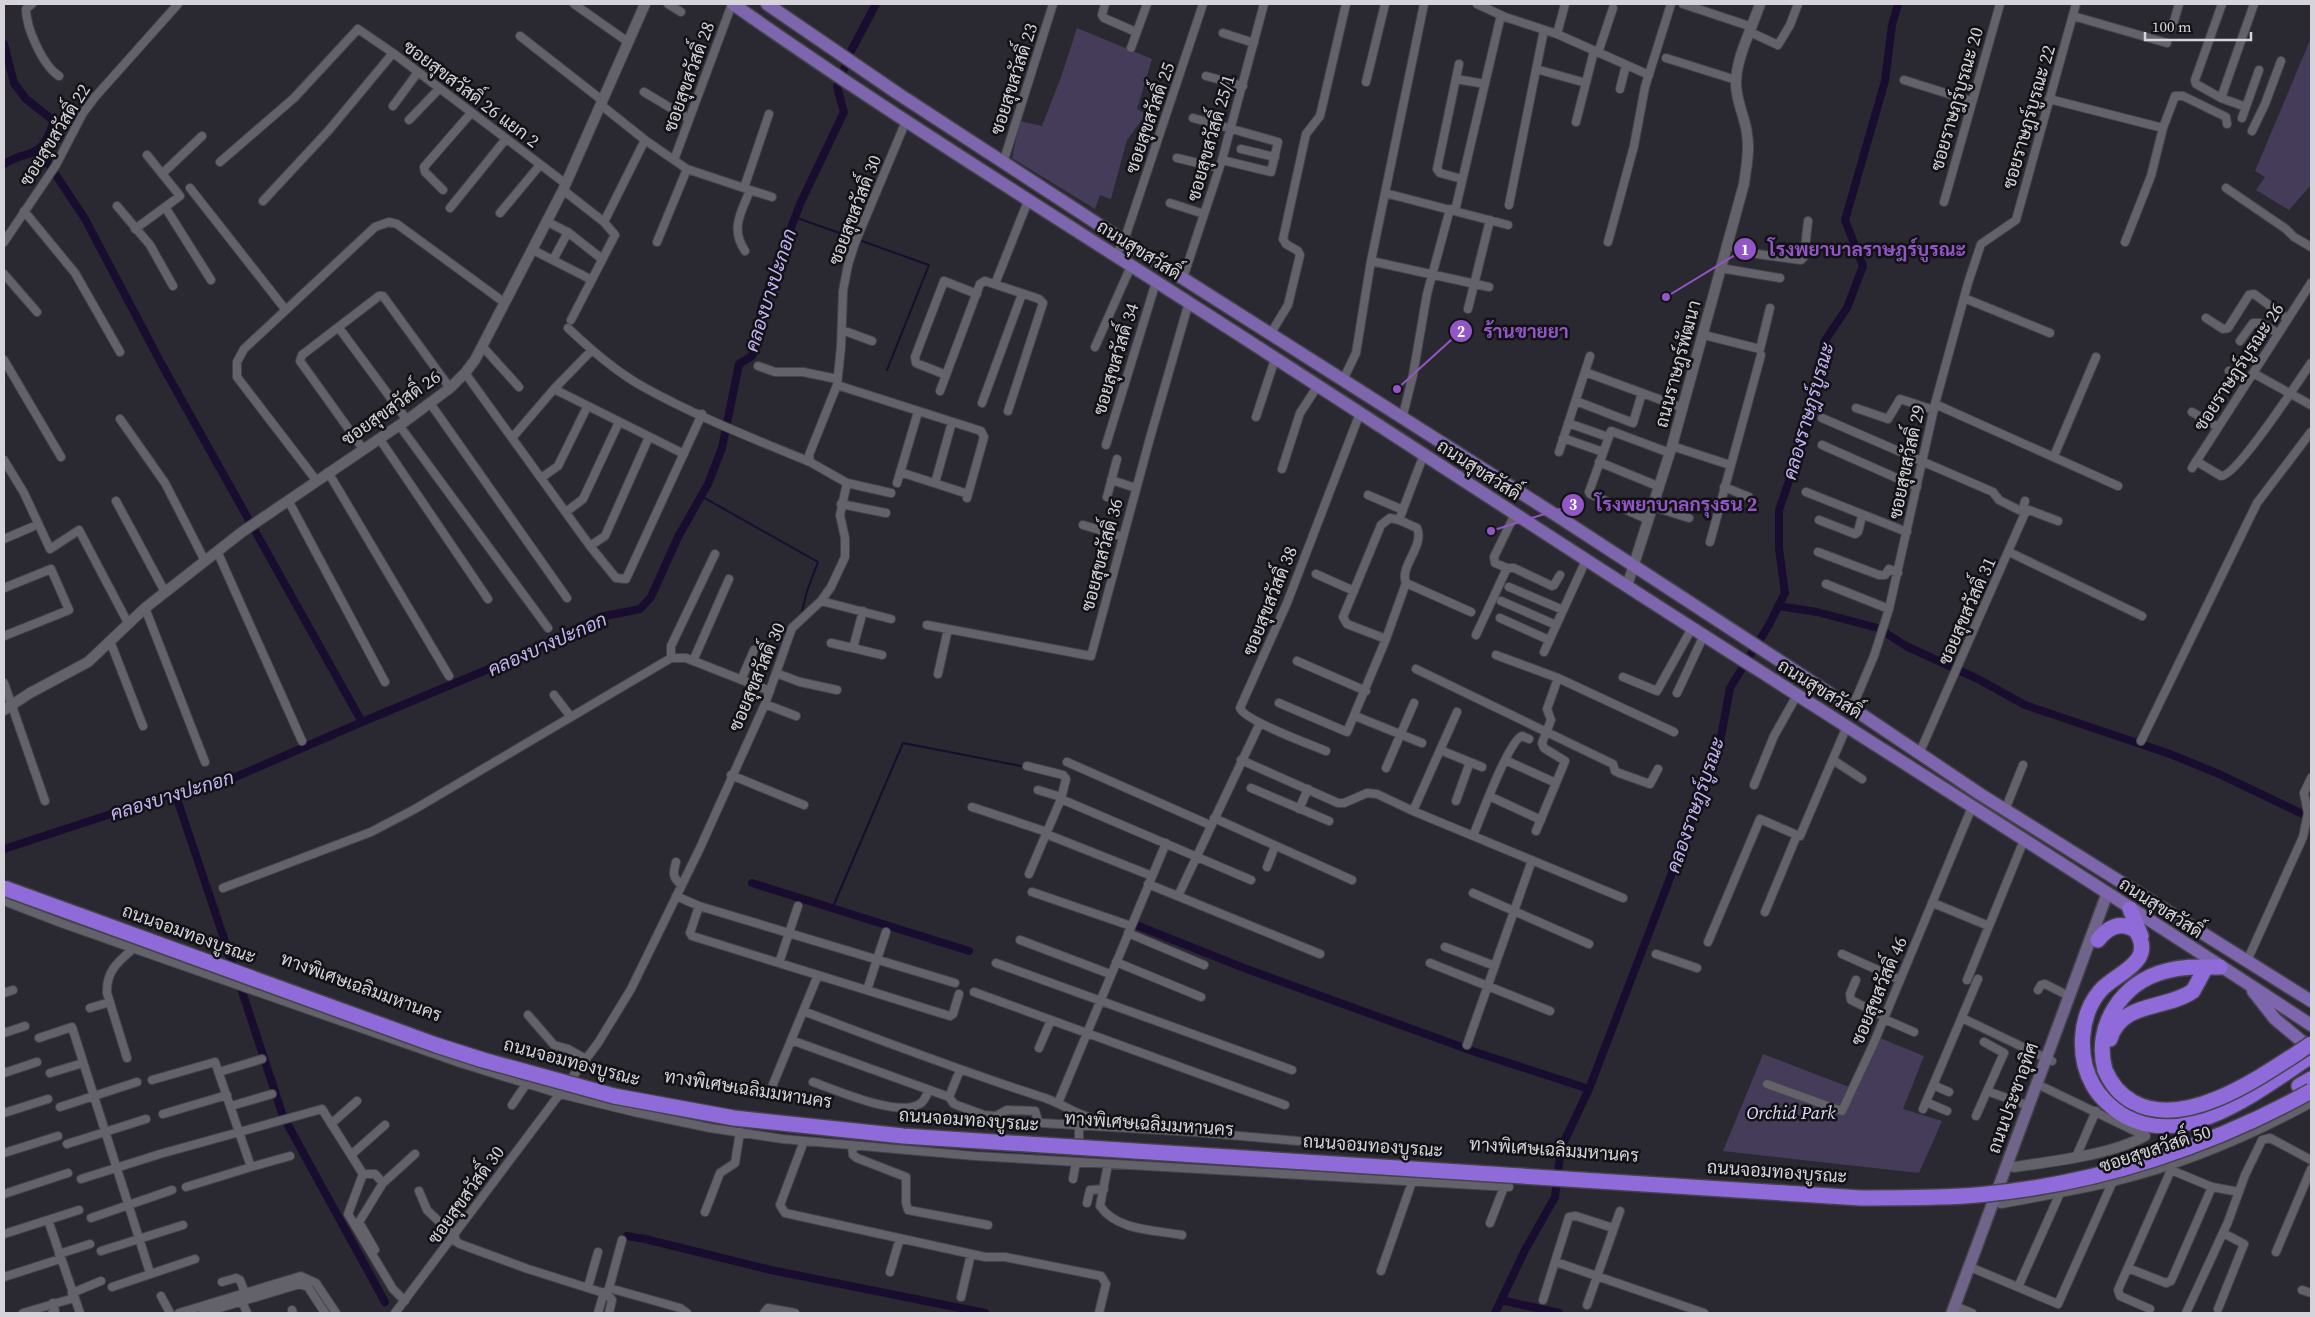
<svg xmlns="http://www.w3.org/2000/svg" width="2315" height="1317" viewBox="0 0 2315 1317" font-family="'Source Serif 4',Sarabun,serif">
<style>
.green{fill:#443c59}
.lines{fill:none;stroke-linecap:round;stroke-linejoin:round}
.stream{stroke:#190d2f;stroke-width:2}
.canal{stroke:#190d2f;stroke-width:8}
.minor-casing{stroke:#45434a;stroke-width:10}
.tertiary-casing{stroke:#45434a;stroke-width:12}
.secondary-casing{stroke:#45434a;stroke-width:14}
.primary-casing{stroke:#45434a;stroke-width:15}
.motorway-casing{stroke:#45434a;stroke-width:18}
.minor{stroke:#63616a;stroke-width:8}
.tertiary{stroke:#63616a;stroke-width:10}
.secondary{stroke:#70648b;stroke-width:11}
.primary{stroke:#7d66ad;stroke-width:12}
.motorway{stroke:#8f6ad9;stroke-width:15}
.motorway-bridge-casing{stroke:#45434a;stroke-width:18;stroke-linecap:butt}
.motorway-bridge{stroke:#8f6ad9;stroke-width:15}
.labels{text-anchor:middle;stroke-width:5;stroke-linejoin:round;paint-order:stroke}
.street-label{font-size:18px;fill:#d6d4da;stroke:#121115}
.park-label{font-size:18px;font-style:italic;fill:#e2dbf7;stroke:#121115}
.water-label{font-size:19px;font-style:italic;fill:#c5b4f6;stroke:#121115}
.leader{fill:none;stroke:#9256c6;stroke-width:2}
.callout-dot{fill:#9256c6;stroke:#121115;stroke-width:2}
.mark-label{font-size:15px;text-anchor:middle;font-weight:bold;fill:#fff}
.callout-label{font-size:19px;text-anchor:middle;font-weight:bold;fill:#9256c6;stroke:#121115;stroke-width:5;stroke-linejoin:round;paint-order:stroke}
</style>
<rect width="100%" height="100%" fill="#2a2830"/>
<path class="green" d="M1077 28 1152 59 1137 109 1146 114 1127 140 1111 199 1100 195 1095 209 1012 158 1020 121 1042 126 1061 77Z
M2311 38V185L2289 210 2256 190 2265 177 2255 171Z
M1880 1038 1924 1056 1903 1109 1942 1121 1919 1173 1723 1151 1763 1054 1857 1090Z"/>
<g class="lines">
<path class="stream" d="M794 217 854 238
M859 240 929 265 887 370
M701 496 818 562 807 591 802 611
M832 909 903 743 1021 766"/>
<path class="canal" d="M4 44 14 83 26 99 54 121C40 162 33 147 4 164
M38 152 48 163 85 219 161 363 362 722
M1778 606 1817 612 1878 628 1906 646 1978 679 2025 705 2170 754 2219 774 2311 818
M175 793 235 971
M4 849 175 793 231 779 362 722 527 653 600 617 640 609 651 597 678 537 708 484 722 448 739 364 752 356 758 340 762 305 800 204 844 112 837 87 851 51 876 4
M752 883 969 951
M1136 925 1244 968 1478 1053 1589 1089
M239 982 283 1116 385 1302
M627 1236 645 1239 771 1270 985 1313
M1501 1300 1559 1313
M1495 1313 1525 1250 1555 1197 1561 1148 1589 1089 1718 753 1730 688 1769 625 1785 593 1779 549V510L1808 425 1818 389 1824 342 1847 308 1863 266 1845 220 1885 81 1892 25 1898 4"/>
<defs>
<path id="minor" d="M32 4 26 9C26 28 43 66 59 76
M574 4 628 42
M668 4 681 12
M1105 4 1102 15 1104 18 1136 32
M1477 4 1505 17 1557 34 1649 75
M1683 4 1752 27
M2222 4 2195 80 2196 84 2221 98 2246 107
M2073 16 2167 43
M2172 28 2179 4
M1750 32 1778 45 1790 25 1798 4
M1223 33 1254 43
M1557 34 1565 4
M520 36 603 101
M1131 48 1147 4
M1598 53 1613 8
M1666 58 1736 80
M1459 64 1437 169 1440 173 1462 179
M1536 69 1586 83
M1206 76 1243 86
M1456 79 1485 84
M1904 80 1971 101
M1366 82 1385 4
M1620 89 1626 65
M644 92 689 119
M2221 98 2254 4
M2049 99 2163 128
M601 105 645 140 687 169 750 190C741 213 730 228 745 251
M393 106 418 72
M1193 118 1278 142 1271 172 1222 160
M2242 118 2259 70
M409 120 439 89
M1576 122 1594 51
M2252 131 2265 104 2281 61
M1241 149 1275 157
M1177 158 1219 168
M674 160 732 4
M220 162 294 98 358 29 393 53 566 184
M1003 163 1053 4
M163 173 202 136
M190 188 285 309
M744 188 769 114
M2226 188 2286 229 2294 237 2311 247
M443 190 425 172 424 167 471 113
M563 190 604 222 615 235 571 320
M750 190 772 197
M1385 193 1508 225
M263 201 329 130 393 53
M1944 202 2000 4
M1170 203 1204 214
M1509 205 1544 30
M117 206 150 245 173 286
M165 207 211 280
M450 208 505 140
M24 211 75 273 120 352
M1455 211 1501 15
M500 213 540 165
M548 222 569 233 602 259
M604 222 645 140
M135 229 180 196 147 155
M4 242 56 165 83 113 95 97 178 4
M657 242 687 169
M1608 242 1634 146 1645 87 1671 4
M2125 242 2151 176 2163 128 2175 96H2183L2226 117 2227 124
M1726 245 1757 254 1801 260 1804 257 1808 221
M533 250 590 279
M1115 256 1124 241 1203 4
M553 260 568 232
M1371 261 1489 287
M1720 268 1780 278
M4 274 37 312
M1183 278 1222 160 1264 4
M995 284 1028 201
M1964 298 2050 333
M1468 309 1490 220
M2206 318 2223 329 2228 328 2249 295 2254 294 2288 319
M339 328 407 420
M568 328C590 349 614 370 640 385 693 415 754 439 810 462
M842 330 872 341
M1271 333 1288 305 1300 255 1298 251 1286 244 1283 239 1306 134 1320 116 1346 4
M1704 335 1760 349 1770 308
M2240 341 2253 323H2260L2278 333
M482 346 519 387
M1095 347 1131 266
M4 360 61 457
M758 366 775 372H803L837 379
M2229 371 2246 381
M1585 372 1683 408
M465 373 590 546 616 578 626 579 702 414
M2253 373 2311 405
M946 375 916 363 915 357 944 281 977 294
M1343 380 1356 353 1371 261 1424 4
M837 385 981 431 984 437 967 498
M554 389 684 454
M940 391 980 284 985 281 1039 299 1043 303 1008 411
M1576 401 1633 423 1642 393
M430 403 567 598
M982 403 1022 294
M1935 404 2118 486
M1856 408 1888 419 1900 399 1934 410
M2192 412 2218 427
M1256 417 1275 359
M1822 418 1993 492 1999 500 2019 510 2023 509 2025 501
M120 419 165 483 205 561
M1402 419 1413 375 1427 294 1450 209
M1568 423 1608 437
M399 425 548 628
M379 438 488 599
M512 438 554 389 591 351
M1563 438 1603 452
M1106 445 1156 282
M1822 445 1917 487
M1672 446 1730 465
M363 449 300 361 302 355 379 296H383L450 388
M1559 452 1590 356
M2054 456 2096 357
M4 460 24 493 50 549 79 530 128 623
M2196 461 2221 476C2237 476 2299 380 2311 363
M1599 462 1660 487
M2192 468 2311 283
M1282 469 1300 413 1317 387
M328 472 449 676
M900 472 968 494
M541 478 558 466 587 407
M316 480 237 377V362L244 349 375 227 389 222 397 224 505 303
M1111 480 1136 488
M847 483 891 493
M897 483 918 412
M935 483 952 422
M1724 487 1749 497
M1806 492 1907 532
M1368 495 1403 510
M1107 497 1117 459
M288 500 385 682
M116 501 165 592
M841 504 886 513
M1654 507 1689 518
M566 512 583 499 619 422
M1399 520 1424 454
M1649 520 1590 494 1589 492 1611 431 1670 453
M1819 520 1855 534 1858 532 1862 516
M1083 525 1123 537
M4 539 32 527
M1710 542 1761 355
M590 546 605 536 649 437
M217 551 302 741
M1818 552 1879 575H1885L1889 569 1898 573
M2009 552 2142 616
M1507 568H1514L1552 586 1554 585 1560 575
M1316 574 1354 591
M1406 583 1471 612
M1826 584 1889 609
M1509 587 1563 610
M4 588 51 569 69 610 4 636
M821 601 891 619
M1501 601 1556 625
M145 608 205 762
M1500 618 1549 640
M927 625 1091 656 1150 438 1189 302
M1476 635 1507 568 1495 563 1494 557 1515 514
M110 641 143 726
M831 643 853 648 863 611
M853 648 882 655
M1544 652 1586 560
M1496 655 1558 678 1674 732
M671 658V646L715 554
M693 661 729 579
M1297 661 1366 691
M1416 669 1613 764 1615 771 1619 773 1650 784 1658 769
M776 673 800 682 837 690
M938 674 948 629
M1623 677 1657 691 1692 628
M741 680 754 650
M4 683 45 801
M1677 693 1704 635
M554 695 571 717
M1279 703 1347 732 1386 639 1406 583C1399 566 1425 546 1417 528L1399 520 1390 518 1381 525 1343 617 1347 624 1386 639
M765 704 796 716
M1852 708 1874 656 1889 609 1935 404 1968 283 1981 244 2016 220 2076 4
M1355 716 1422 743
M2141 741 2257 503 2311 432
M1440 750 1482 767
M1326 751C1311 745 1244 720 1240 708L1287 603 1360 413
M1919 754 2025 513 2029 510 2058 521
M1241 760 1338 803H1344L1367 793 1377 794 1413 811 1623 898
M1505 760 1556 783 1536 831
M1833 760 1862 779
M1067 762 1210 825
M1027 766 1063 775 1066 779 1061 799 1046 834
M1386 768 1414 703
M731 775 804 805
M1556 783 1565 761 1544 748 1542 743 1551 720 1547 709 1558 678
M1754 785 1774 736 1797 695
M1251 788 1329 821
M1038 790 1061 797
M1489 796 1541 820
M1061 799 1251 880
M1456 801 1470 762
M972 807 1047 832
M1299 809 1308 789
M2005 810 2023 765
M1413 811 1457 712
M1214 818 1352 880
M1797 835 1800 836 1847 726
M1473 836C1480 819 1509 740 1522 736L1529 739
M676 862C673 873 672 878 682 885
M1267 867 1275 846
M1029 874 1046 834 1152 876
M1148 884 1320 954
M223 888 371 832 415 809 671 658H686L770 691
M1032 892 1131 926
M1473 893 1589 944
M676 896 699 906 955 983
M1178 896 1260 723
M4 901 61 923 460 1063 560 1094 634 1112 710 1128 783 1139 975 1156 1509 1187
M1933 903 1989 926
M699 906 690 933 692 936 950 1016 953 1014 959 994
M1765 912 1797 835
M1128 933 1204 965
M1020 940 1110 974
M1708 942 1760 819 1797 835
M1445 947 1495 966
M1656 954 1697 968
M1842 954 1900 980
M2247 961 2303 837 2308 813 2304 793 2311 778
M1116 962 1201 997
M779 963 798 906
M996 963 1292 1070
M1430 963 1550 1011
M1856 980 1850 994 1851 1000 1885 1017
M1967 980 2024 840
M867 990 886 932
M2038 990 2041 985 2045 984 2069 996
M974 992 1051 1020
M4 993 13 990
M90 1008 110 1002
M803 1011C883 1041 963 1072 1045 1098 1070 1107 1080 1119 1109 1120
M528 1015 554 1045 568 1049 586 1059
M1962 1018 2052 1061
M1884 1019 1914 1032
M4 1033 25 1026
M39 1038 72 1027 150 1273
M791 1040 949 1097 960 1070
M1984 1042 2004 1053 1987 1091
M1467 1045 1532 860
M1039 1048 1051 1020 1285 1105
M127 1058 107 993C106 970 119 961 135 947
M219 1072 262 1059
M4 1073 37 1062
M50 1073 83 1063
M152 1080 215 1062 251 1167 290 1156
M813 1082C836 1090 901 1119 921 1103 925 1100 927 1094 929 1090
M1767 1084 1842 1111 1873 1045 1972 807
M2037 1084 2145 1136
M1933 1085 1949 1092
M769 1094 818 975
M949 1097 954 1104 984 1115 996 1116 1007 1110 1035 1111 1038 1121 1042 1123 1194 1132 1298 1141
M1926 1102 1947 1111
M1058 1103 1166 843
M512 1105 527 1083
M231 1106 272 1094
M60 1107 137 1082
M1923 1109 1978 979
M4 1113 48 1099
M163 1114 227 1095
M1976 1116 1987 1091 2029 1106
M331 1124 357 1101
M1079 1125V1150
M804 1141 780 1205 785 1213 985 1257H1005L1101 1276 1106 1284 1099 1313
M67 1144 146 1119
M852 1145 853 1155 857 1158 906 1177V1203L908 1210 988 1225
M4 1153 58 1136
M351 1155 385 1125
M2076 1157 2096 1111
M1108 1164 1100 1206C1117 1231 1156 1230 1182 1235
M2171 1170 2212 1187 2239 1192
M363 1174H375L383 1183
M81 1179 160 1154 322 1109 363 1174 348 1214 393 1289 405 1301
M1073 1179 1076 1162
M186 1187 251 1167
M419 1191 427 1210 455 1237
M4 1194 68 1173
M1087 1203 1090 1190 1104 1189
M705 1212 720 1173 735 1163 740 1132
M91 1218 172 1190
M48 1220 80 1313
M1490 1223 1504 1187
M4 1234 79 1210
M452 1239 460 1244 528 1269 607 1294 612 1300 609 1313
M375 1250 359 1222 383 1183 415 1154
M101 1251 183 1225
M2276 1252 2311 1169
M59 1254 90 1244
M1556 1262 1704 1313
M1970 1267 2058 1304 2113 1181
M2128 1268 2166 1283 2171 1281 2212 1187
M1381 1271 1412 1182
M890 1272 900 1238
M4 1277 60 1259
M222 1282 236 1278 240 1280 245 1293
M112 1287 195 1259
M588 1287 598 1252
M2018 1287 2061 1191
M609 1288 680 1308 687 1313
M2302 1290 2311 1293
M608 1292 622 1240
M72 1293 101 1281
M161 1296 170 1313
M240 1297 247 1313
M961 1297 971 1254
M1543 1300 1569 1217 1576 1216 1613 1228
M1587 1305 1620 1211
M1955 1306 1972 1313
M2150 1309 2120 1296 2118 1290 2171 1170 2170 1164
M2218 1309 2244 1244 2223 1233
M292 1310 293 1313
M23 1313 74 1298
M52 1313 55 1311 53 1303
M179 1313 301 1276 316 1283 336 1313
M203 1313 300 1284 308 1287 325 1313
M395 1313 598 1043 631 989 700 848 765 704 792 628 821 601 831 587 845 557V538L840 515 847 483 810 462 809 455 837 385 841 347 843 291 848 265 855 243 906 121
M598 1313 604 1292
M764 1313 768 1308 795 1313
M2186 1313 2228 1222 2245 1175 2262 1140 2270 1138 2311 1160"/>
<path id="tertiary" d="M1627 586 1672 446 1744 184C1746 167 1750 151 1747 134 1745 116 1735 100 1736 81 1737 56 1752 28 1760 4
M4 710 30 693 88 662 145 608 242 532 407 420 450 388 465 373 475 360 563 190 645 4
M2014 1167C2054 1161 2111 1155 2145 1136
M2001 1203C2038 1196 2076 1190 2113 1181 2182 1164 2249 1136 2311 1102"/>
<path id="secondary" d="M1952 1313 2107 894"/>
<path id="primary" d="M733 4C882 109 1037 205 1191 304 1382 426 1571 552 1763 673 1946 790 2130 906 2311 1025
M767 4 897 93 1124 241 1562 519 1852 708 1980 794 2311 1001
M2253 991 2275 1019 2311 1049"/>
<path id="motorway" d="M2130 909 2141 936
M2098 940C2108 927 2121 920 2136 931 2157 963 2115 973 2100 991 2079 1016 2077 1057 2093 1085 2100 1098 2112 1108 2125 1116 2186 1150 2262 1088 2311 1056
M2110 1039C2121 1001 2166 1010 2193 991L2206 967
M2105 1070C2093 1026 2122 982 2166 971 2184 966 2202 967 2220 967
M2299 1086 2311 1079"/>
</defs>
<use href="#minor" class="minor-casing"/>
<use href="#tertiary" class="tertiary-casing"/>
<use href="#secondary" class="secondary-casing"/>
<use href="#primary" class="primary-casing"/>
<use href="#motorway" class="motorway-casing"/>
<use href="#minor" class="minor"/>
<use href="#tertiary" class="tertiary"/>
<use href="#secondary" class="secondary"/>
<use href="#primary" class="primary"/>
<use href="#motorway" class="motorway"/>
<defs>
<path id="motorway-bridge" d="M4 888 436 1045 483 1060 614 1096 734 1118 903 1136 1861 1198C1903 1197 1945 1199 1987 1194 2100 1183 2212 1146 2311 1091
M2105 1070C2111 1084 2120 1095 2133 1102 2187 1132 2266 1073 2311 1044"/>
</defs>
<use href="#motorway-bridge" class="motorway-bridge-casing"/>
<use href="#motorway-bridge" class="motorway-bridge"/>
</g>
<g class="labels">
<g class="street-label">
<text transform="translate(689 77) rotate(-70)" y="6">ซอยสุขสวัสดิ์ 28</text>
<text transform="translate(1014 79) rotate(-72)" y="6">ซอยสุขสวัสดิ์ 23</text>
<text transform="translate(471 94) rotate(37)" y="6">ซอยสุขสวัสดิ์ 26 แยก 2</text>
<text transform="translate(1957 99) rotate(-74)" y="6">ซอยราษฎร์บูรณะ 20</text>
<text transform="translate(2029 117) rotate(-74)" y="6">ซอยราษฎร์บูรณะ 22</text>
<text transform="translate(1150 118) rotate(-71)" y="6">ซอยสุขสวัสดิ์ 25</text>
<text transform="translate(55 135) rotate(-58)" y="6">ซอยสุขสวัสดิ์ 22</text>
<text transform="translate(1211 138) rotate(-74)" y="6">ซอยสุขสวัสดิ์ 25/1</text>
<text transform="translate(855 210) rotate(-69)" y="6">ซอยสุขสวัสดิ์ 30</text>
<text transform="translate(1139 250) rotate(32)" y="6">ถนนสุขสวัสดิ์</text>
<text transform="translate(1116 359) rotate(-73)" y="6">ซอยสุขสวัสดิ์ 34</text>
<text transform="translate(1678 364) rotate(-75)" y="6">ถนนราษฎร์พัฒนา</text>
<text transform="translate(2239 367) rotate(-57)" y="6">ซอยราษฎร์บูรณะ 26</text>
<text transform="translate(391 408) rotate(-35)" y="6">ซอยสุขสวัสดิ์ 26</text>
<text transform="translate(1907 462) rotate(-78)" y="6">ซอยสุขสวัสดิ์ 29</text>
<text transform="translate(1479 470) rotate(33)" y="6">ถนนสุขสวัสดิ์</text>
<text transform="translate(1102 555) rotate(-75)" y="6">ซอยสุขสวัสดิ์ 36</text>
<text transform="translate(1270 601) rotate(-68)" y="6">ซอยสุขสวัสดิ์ 38</text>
<text transform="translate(1967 611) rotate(-66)" y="6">ซอยสุขสวัสดิ์ 31</text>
<text transform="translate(757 677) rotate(-67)" y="6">ซอยสุขสวัสดิ์ 30</text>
<text transform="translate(1820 689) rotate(32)" y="6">ถนนสุขสวัสดิ์</text>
<text transform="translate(2161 908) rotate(33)" y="6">ถนนสุขสวัสดิ์</text>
<text transform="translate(189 934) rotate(20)" y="6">ถนนจอมทองบูรณะ</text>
<text transform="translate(361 987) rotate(20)" y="6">ทางพิเศษเฉลิมมหานคร</text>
<text transform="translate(1879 991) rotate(-67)" y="6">ซอยสุขสวัสดิ์ 46</text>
<text transform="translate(572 1062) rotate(15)" y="6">ถนนจอมทองบูรณะ</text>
<text transform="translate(748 1089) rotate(9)" y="6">ทางพิเศษเฉลิมมหานคร</text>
<text transform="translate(2013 1098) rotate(-70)" y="6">ถนนประชาอุทิศ</text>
<text transform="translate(969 1120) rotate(4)" y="6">ถนนจอมทองบูรณะ</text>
<text transform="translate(1149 1124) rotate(4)" y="6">ทางพิเศษเฉลิมมหานคร</text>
<text transform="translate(1373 1146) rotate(4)" y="6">ถนนจอมทองบูรณะ</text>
<text transform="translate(2155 1149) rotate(-18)" y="6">ซอยสุขสวัสดิ์ 50</text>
<text transform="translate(1554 1150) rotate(4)" y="6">ทางพิเศษเฉลิมมหานคร</text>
<text transform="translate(1777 1172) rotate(4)" y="6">ถนนจอมทองบูรณะ</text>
<text transform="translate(466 1195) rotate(-54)" y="6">ซอยสุขสวัสดิ์ 30</text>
</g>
<g class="park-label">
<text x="1791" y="1119">Orchid Park</text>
</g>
<g class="water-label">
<text transform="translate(770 290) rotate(-72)" y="7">คลองบางปะกอก</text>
<text transform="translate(1808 411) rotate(-74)" y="7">คลองราษฎร์บูรณะ</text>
<text transform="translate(547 644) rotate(-24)" y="7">คลองบางปะกอก</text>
<text transform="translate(172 795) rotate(-17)" y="7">คลองบางปะกอก</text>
<text transform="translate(1695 805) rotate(-71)" y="7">คลองราษฎร์บูรณะ</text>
</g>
</g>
<path class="leader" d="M1666 297L1745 249M1397 389L1461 331M1491 531L1573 505"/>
<g class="callout-dot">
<circle cx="1666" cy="297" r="5"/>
<circle cx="1397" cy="389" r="5"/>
<circle cx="1491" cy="531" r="5"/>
<circle cx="1745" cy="249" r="12"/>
<circle cx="1461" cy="331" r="12"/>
<circle cx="1573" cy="505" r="12"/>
</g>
<g class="mark-label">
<text x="1745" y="255">1</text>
<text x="1461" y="337">2</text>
<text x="1573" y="510">3</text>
</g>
<g class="callout-label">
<text x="1867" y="256">โรงพยาบาลราษฎร์บูรณะ</text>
<text x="1526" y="338">ร้านขายยา</text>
<text x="1676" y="511">โรงพยาบาลกรุงธน 2</text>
</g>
<rect width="2315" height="1317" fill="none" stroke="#d6d4da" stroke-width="10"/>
<path d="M2145 32v8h106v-8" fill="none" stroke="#d6d4da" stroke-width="2.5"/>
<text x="2152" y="32" font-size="15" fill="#d6d4da" stroke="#121115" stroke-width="4" paint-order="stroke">100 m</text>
</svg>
